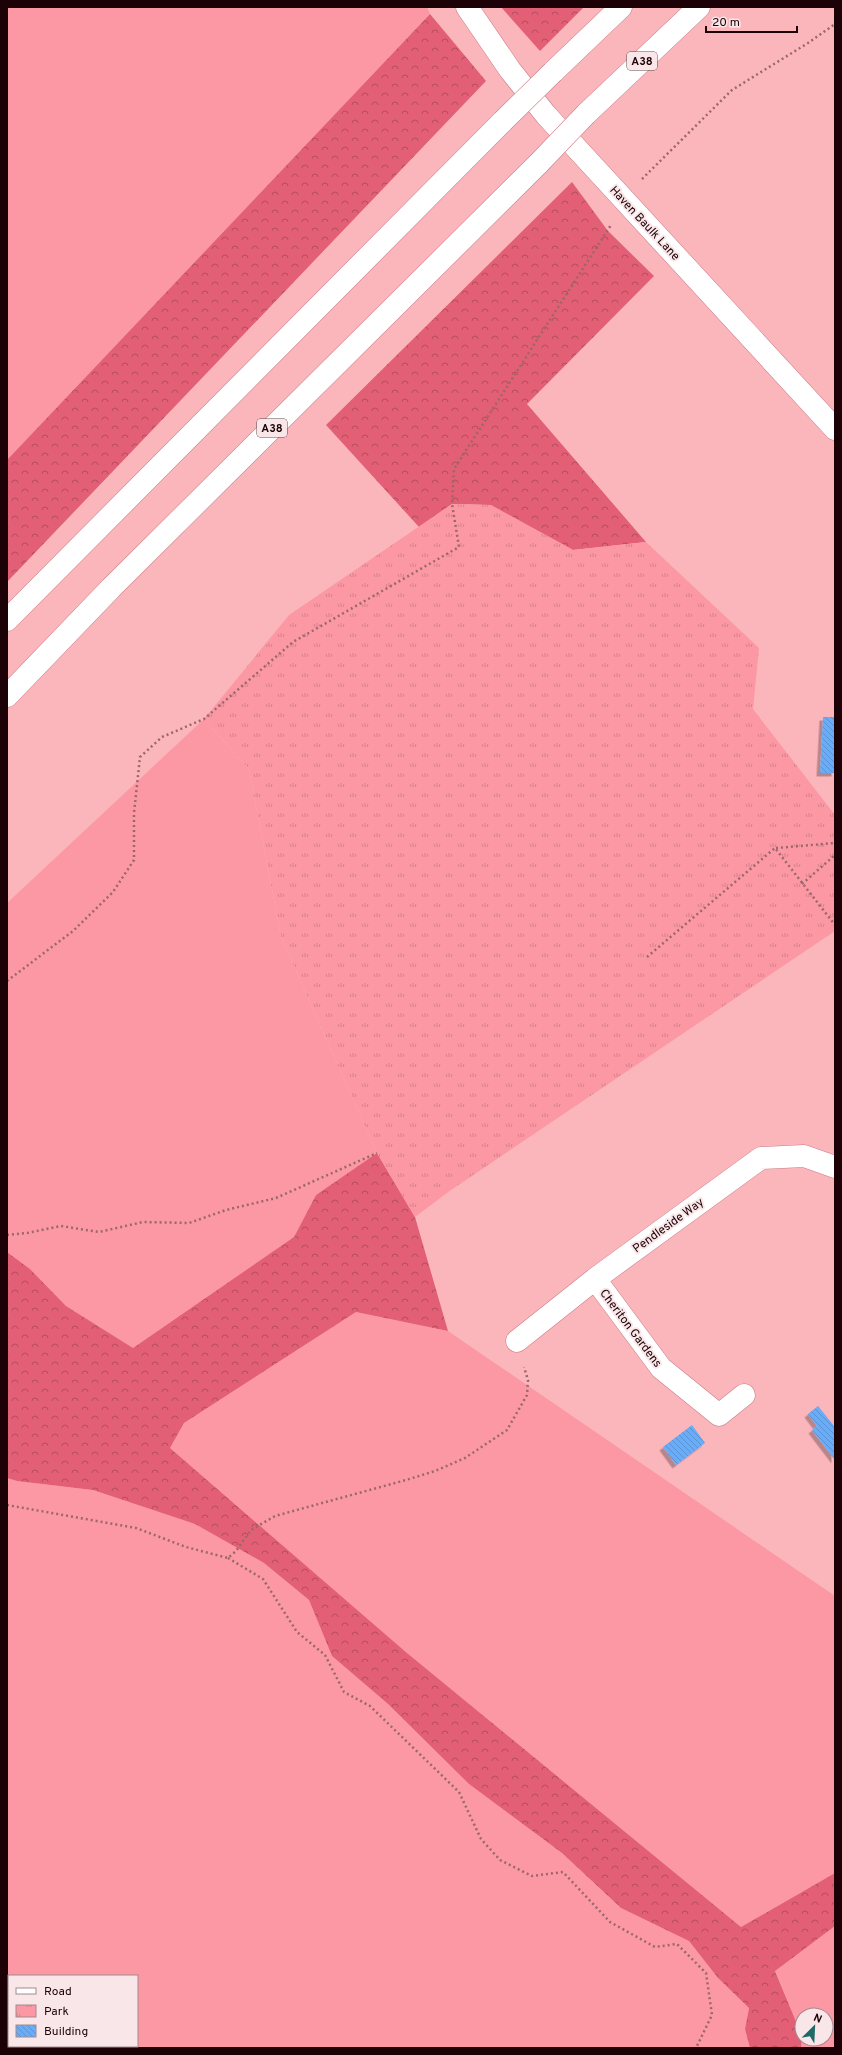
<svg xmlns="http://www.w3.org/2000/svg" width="842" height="2055" viewBox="0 0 842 2055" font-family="Overpass,sans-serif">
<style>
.green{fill:#fc98a4;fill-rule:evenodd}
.forest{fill:url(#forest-crowns)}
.park{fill:url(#park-tufts)}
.building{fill:url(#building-back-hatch);filter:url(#shadow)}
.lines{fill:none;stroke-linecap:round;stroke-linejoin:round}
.street-casing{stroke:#cb7b84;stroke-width:23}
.secondary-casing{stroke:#cb7b84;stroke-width:23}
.highway-casing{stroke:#cb7b84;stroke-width:23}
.path{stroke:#99676c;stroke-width:2.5;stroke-dasharray:2 3;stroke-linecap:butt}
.street{stroke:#fff;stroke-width:22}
.secondary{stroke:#fff;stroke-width:22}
.highway{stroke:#fff;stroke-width:22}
.highway-bridge-casing{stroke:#cb7b84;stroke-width:23;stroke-linecap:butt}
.highway-bridge{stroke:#fff;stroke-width:22}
.labels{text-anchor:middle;stroke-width:4;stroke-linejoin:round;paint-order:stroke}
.shield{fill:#f9e6e8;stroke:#5e464a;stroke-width:1}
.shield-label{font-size:11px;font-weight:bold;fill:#1c0206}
.street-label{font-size:12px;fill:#1c0206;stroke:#f9e6e8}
</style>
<defs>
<pattern id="forest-crowns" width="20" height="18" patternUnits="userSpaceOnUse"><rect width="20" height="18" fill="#e25f75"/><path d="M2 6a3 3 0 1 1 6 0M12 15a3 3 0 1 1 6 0" fill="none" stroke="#b64c5e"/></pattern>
<pattern id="park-tufts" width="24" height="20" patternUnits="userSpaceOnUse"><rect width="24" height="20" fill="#fc98a4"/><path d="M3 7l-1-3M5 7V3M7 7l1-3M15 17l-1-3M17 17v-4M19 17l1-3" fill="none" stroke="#d7818c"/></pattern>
<pattern id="building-back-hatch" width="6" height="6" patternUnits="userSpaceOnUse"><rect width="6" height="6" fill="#69adf9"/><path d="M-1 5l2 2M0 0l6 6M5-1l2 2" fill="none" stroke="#5a93d4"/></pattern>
<filter id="shadow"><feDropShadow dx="-3.5" dy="3.5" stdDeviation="0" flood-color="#0004"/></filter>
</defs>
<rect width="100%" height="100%" fill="#fbb6bc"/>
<path class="green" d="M7 7H427L430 14 7 460Z
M204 719 249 769 281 937 377 1153 316 1195 294 1237 133 1348 66 1306 30 1269 7 1252V903Z
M356 1312 448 1331 835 1596V1873L741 1927 407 1653 170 1448 184 1423Z
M7 1478 17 1481 93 1490 195 1524 264 1563 309 1600 332 1656 388 1704 469 1784 562 1853 621 1908 689 1941 718 1978 749 2008 745 2029 750 2048H7ZM9 1976H137V2046H9Z
M835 1926V2048H801L802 2036V2039H826V2015H802V2036L775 1970Z"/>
<path class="forest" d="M501 7H584L540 51Z
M430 14 486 81 7 582V460Z
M572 182 608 231 654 276 527 404 646 542 573 550 490 505 452 504 419 527 326 425Z
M377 1153 415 1217 448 1331 356 1312 184 1423 170 1448 407 1653 741 1927 835 1873V1926L775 1971 802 2036 801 2048H750L745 2029 749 2008 718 1978 689 1941 621 1908 562 1853 469 1784 388 1704 332 1656 309 1600 264 1563 195 1524 93 1490 17 1481 7 1478V1252L30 1269 66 1306 133 1348 294 1237 316 1195Z"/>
<path class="park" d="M452 504 491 505 573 550 646 542 759 648 753 709 835 815V931L451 1190 415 1217 377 1153 281 937 249 769 204 719 289 615Z"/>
<path class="building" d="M823 717H835V773H820Z
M818 1406 835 1427V1460L812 1430 817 1426 808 1414Z
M692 1425 705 1443 676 1465 663 1447Z"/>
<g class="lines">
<defs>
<path id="street" d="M595 1279 661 1368 719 1415 744 1395
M517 1341 595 1279 761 1158 804 1156 835 1167"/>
<path id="secondary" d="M467 7 510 70 546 115 835 429"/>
<path id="highway" d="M553 72 621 7
M586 114 699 7
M7 620 503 121
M7 696 111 588 539 163"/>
</defs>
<use href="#street" class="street-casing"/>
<use href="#secondary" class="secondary-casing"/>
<use href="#highway" class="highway-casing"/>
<path class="path" d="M642 179 732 90 808 43 835 24
M776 848 835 843
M802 884 835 855
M647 957 775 848 835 925
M7 981 73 931 113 892 134 860V813L140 757 162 737 204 719 293 642 459 547 452 504 454 469 611 225
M7 1235 27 1233 61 1226 99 1232 143 1222 189 1223 226 1210 276 1198 377 1153
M7 1505 136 1528 186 1547 228 1558 236 1551 251 1530 275 1516 406 1480 435 1471 465 1458 507 1430 527 1395 528 1380 524 1367
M228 1558 263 1579 297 1632 325 1655 344 1692 370 1706 459 1792 481 1839 500 1860 532 1876 563 1872 610 1922 655 1947 677 1944 706 1973 712 2015 696 2048"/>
<use href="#street" class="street"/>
<use href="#secondary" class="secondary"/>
<use href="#highway" class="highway"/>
<defs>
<path id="highway-bridge" d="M503 121 553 72
M539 163 586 114"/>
</defs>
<use href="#highway-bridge" class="highway-bridge-casing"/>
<use href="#highway-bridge" class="highway-bridge"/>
</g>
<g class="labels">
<g class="shield">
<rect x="627" y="52" width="30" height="18" rx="3"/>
<rect x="257" y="419" width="30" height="18" rx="3"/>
</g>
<g class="shield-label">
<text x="642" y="65">A38</text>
<text x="272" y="432">A38</text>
</g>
<g class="street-label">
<text transform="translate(645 223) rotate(47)" y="4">Haven Baulk Lane</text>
<text transform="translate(668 1225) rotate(-36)" y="4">Pendleside Way</text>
<text transform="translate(631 1328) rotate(53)" y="4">Cheriton Gardens</text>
</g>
</g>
<rect width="842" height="2055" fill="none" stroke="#1c0206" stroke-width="16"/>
<rect x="8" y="1975" width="130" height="72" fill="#f9e6e8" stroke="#a18b8e"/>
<rect x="16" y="1988" width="20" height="6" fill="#ffffff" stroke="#a18b8e"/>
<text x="44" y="1995" font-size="12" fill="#1c0206">Road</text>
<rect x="16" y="2005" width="20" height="12" fill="url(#park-tufts)" stroke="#a18b8e"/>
<text x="44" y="2015" font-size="12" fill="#1c0206">Park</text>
<rect x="16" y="2025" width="20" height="12" fill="url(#building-back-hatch)" stroke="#a18b8e"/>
<text x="44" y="2035" font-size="12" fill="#1c0206">Building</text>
<g transform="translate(814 2027) rotate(24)"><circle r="19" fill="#f9e6e8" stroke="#a18b8e"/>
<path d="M0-3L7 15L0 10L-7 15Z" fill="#1d6a68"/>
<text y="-6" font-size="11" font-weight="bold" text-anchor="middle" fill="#1c0206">N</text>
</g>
<path d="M706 26v6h91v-6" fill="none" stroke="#1c0206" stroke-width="2"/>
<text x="712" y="26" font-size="12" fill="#1c0206" stroke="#f9e6e8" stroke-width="3" paint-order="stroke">20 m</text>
</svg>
